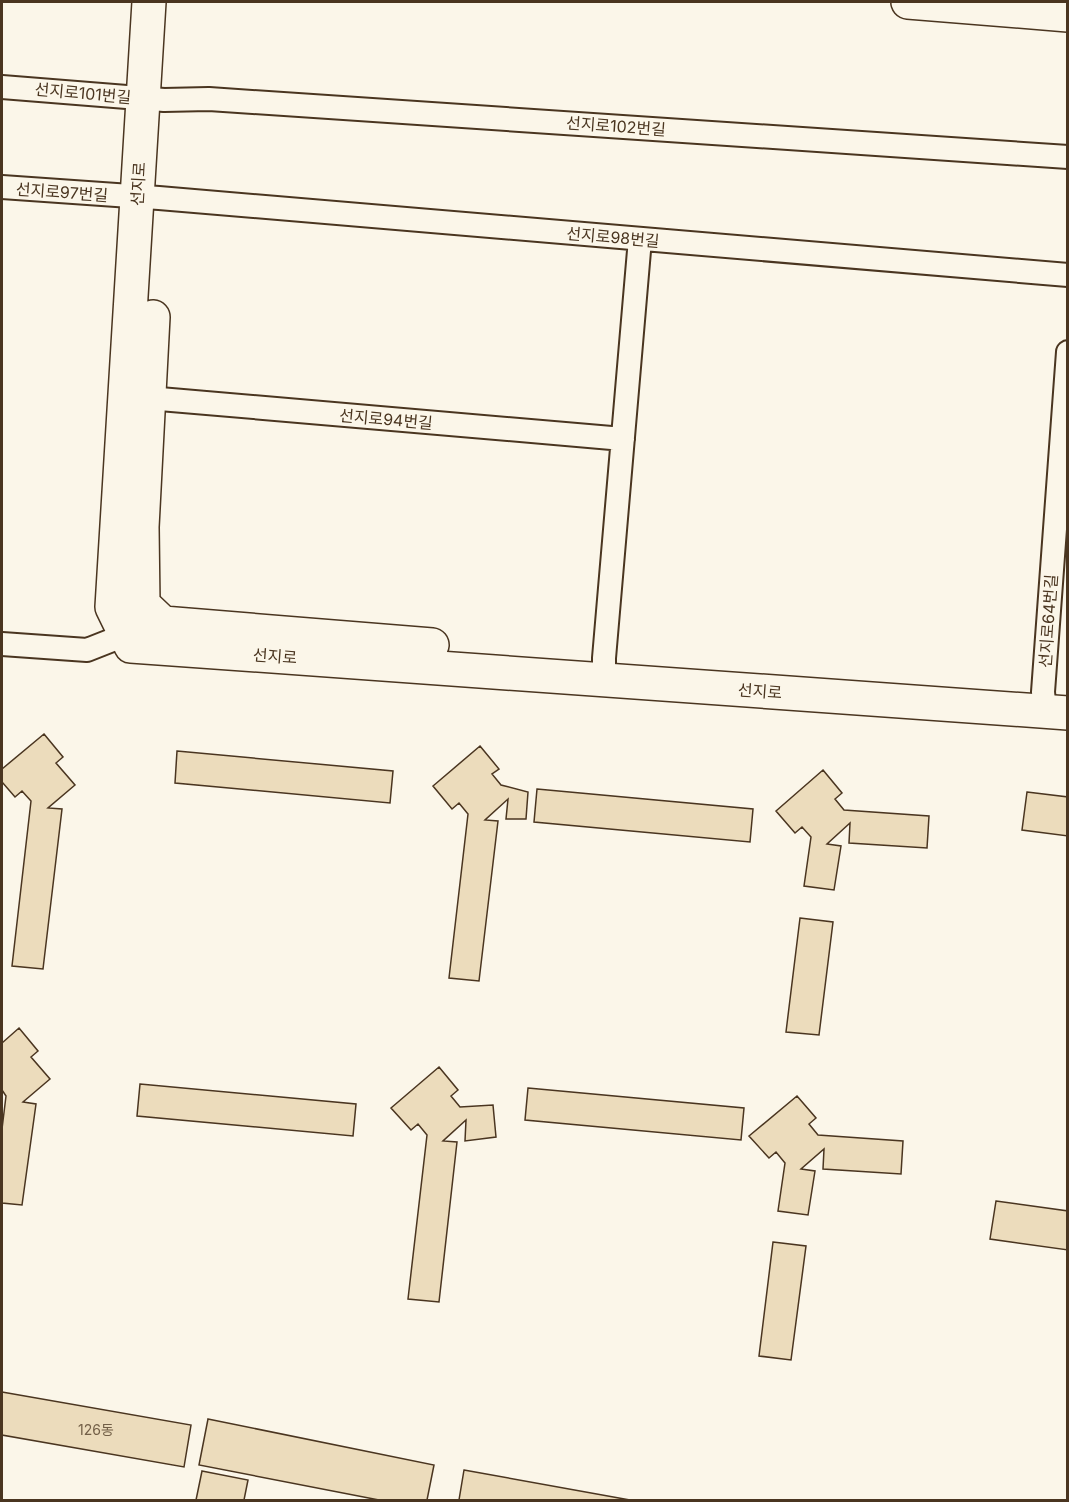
<svg xmlns="http://www.w3.org/2000/svg" width="1069" height="1502" viewBox="0 0 1069 1502" font-family="Inter,'Noto Sans KR',sans-serif">
<style>
.building{fill:#ecdcbc;stroke:#4a3520;stroke-width:1.5}
.lines{fill:none;stroke-linecap:round;stroke-linejoin:round}
.street-casing{stroke:#4a3520;stroke-width:26}
.secondary-casing{stroke:#4a3520;stroke-width:36}
.street{stroke:#fbf6e9;stroke-width:22}
.secondary{stroke:#fbf6e9;stroke-width:33}
.labels{text-anchor:middle;stroke-width:4.5;stroke-linejoin:round;paint-order:stroke}
.number-label{font-size:14px;fill:#725f47}
.street-label{font-size:16px;fill:#4a3520;stroke:#fbf6e9}
</style>
<rect width="100%" height="100%" fill="#fbf6e9"/>
<path class="building" d="M44 734 63 757 56 763 75 785 48 808 62 809 43 969 12 966 31 801 22 791 15 797 2 782V769Z
M480 746 499 769 492 774 501 785 528 792 526 819H506L508 799 485 820 498 821 479 981 449 978 468 814 459 803 452 809 433 786Z
M177 751 393 771 390 803 175 783Z
M823 770 842 793 835 799 844 810 929 816 927 848 849 843 850 823 827 844 841 846 834 890 804 886 811 837 802 827 795 833 776 811Z
M537 789 753 809 750 842 534 822Z
M1027 792 1068 797V836L1022 830Z
M800 918 833 922 819 1035 786 1032Z
M19 1028 38 1051 31 1057 50 1079 23 1102 36 1104 22 1205 2 1203V1129L6 1096 2 1090V1043Z
M439 1067 458 1090 451 1096 460 1107 493 1105 496 1137 465 1141 466 1120 443 1141 457 1142 439 1302 408 1299 427 1135 418 1124 411 1130 391 1108Z
M140 1084 356 1104 353 1136 137 1116Z
M528 1088 744 1108 741 1140 525 1120Z
M797 1096 816 1118 809 1124 818 1135 903 1141 901 1174 823 1169 824 1149 801 1169 815 1171 808 1215 778 1211 785 1163 776 1152 769 1158 749 1136Z
M996 1201 1068 1211V1250L990 1239Z
M773 1242 806 1246 791 1360 759 1356Z
M2 1392 191 1425 184 1467 2 1435Z
M208 1419 434 1465 427 1500H379L199 1465Z
M464 1470 630 1500H459Z
M202 1471 248 1480 244 1500H196Z"/>
<g class="lines">
<defs>
<path id="street" d="M2 87 164 100 209 99 1068 157
M2 187 159 198 1068 275
M148 398 623 439
M2 644 87 650 125 635 154 615
M604 680V658L640 239
M1045 711 1043 692 1068 352"/>
<path id="secondary" d="M149 2 112 607 131 646 1068 713
M908 2 1068 15
M153 317 142 527 143 604 163 623 432 645"/>
</defs>
<use href="#street" class="street-casing"/>
<use href="#secondary" class="secondary-casing"/>
<use href="#street" class="street"/>
<use href="#secondary" class="secondary"/>
</g>
<g class="labels">
<g class="number-label">
<text x="96" y="1435">126동</text>
</g>
<g class="street-label">
<text transform="translate(83 93) rotate(5)" y="6">선지로101번길</text>
<text transform="translate(616 126) rotate(4)" y="6">선지로102번길</text>
<text transform="translate(138 184) rotate(-87)" y="6">선지로</text>
<text transform="translate(62 192) rotate(4)" y="6">선지로97번길</text>
<text transform="translate(613 237) rotate(5)" y="6">선지로98번길</text>
<text transform="translate(386 419) rotate(5)" y="6">선지로94번길</text>
<text transform="translate(1048 621) rotate(-86)" y="6">선지로64번길</text>
<text transform="translate(275 656) rotate(4)" y="6">선지로</text>
<text transform="translate(760 691) rotate(4)" y="6">선지로</text>
</g>
</g>
<rect width="1069" height="1502" fill="none" stroke="#4a3520" stroke-width="6"/>
</svg>
